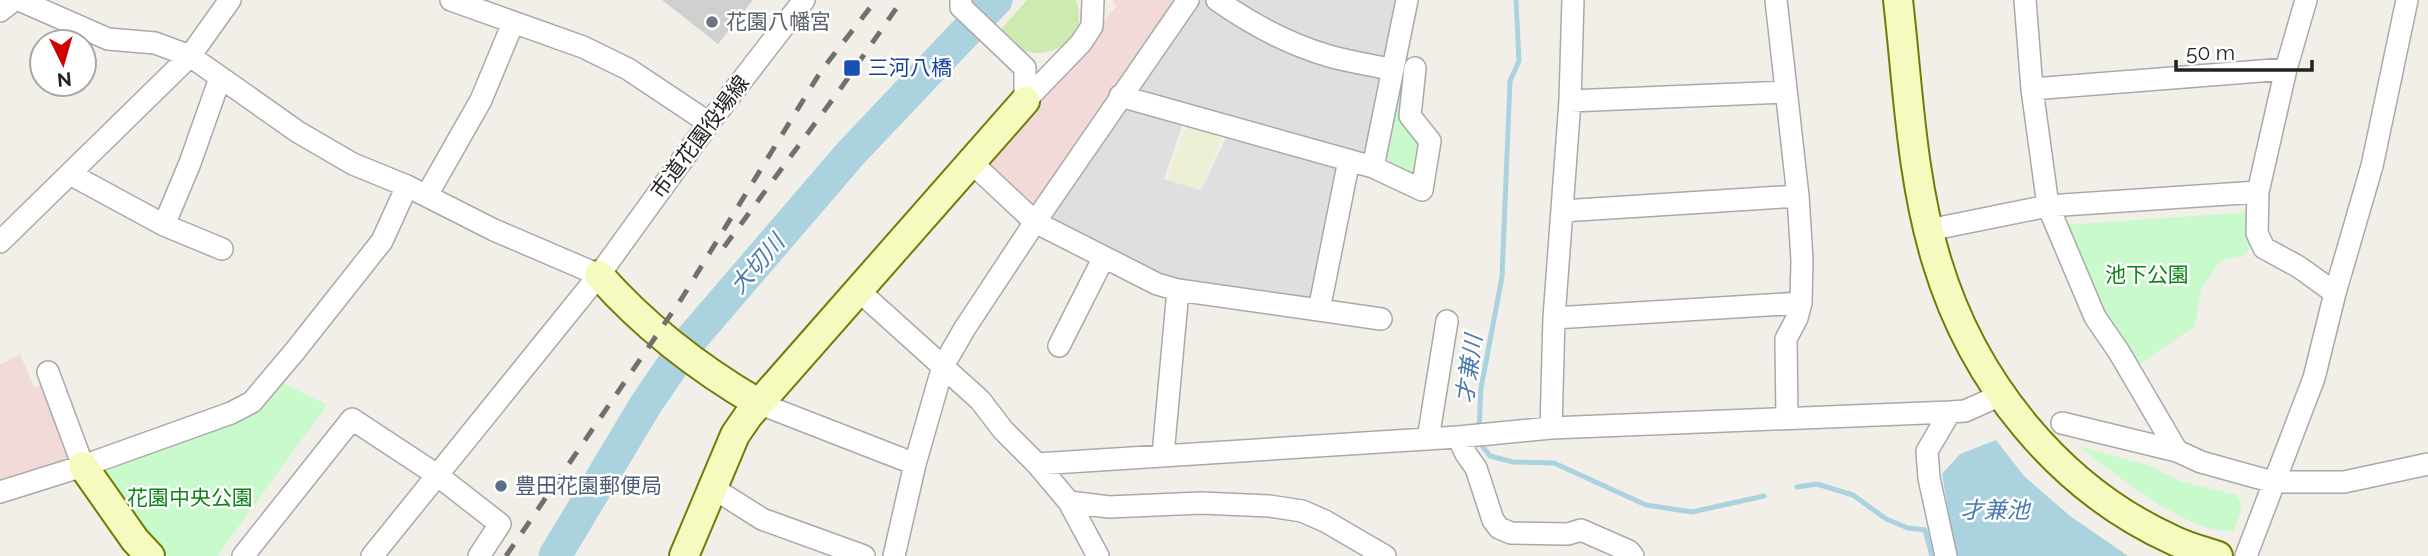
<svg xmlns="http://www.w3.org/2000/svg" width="2428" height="556" viewBox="0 0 2428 556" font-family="Raleway,'Noto Sans JP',sans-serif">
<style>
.residential{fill:#e0dfdf}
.commercial{fill:#f2dad9}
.religious{fill:#d0d0d0}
.farmland{fill:#eef0d5}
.grass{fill:#cdebb0}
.park{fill:#c8facc}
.water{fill:#aad3df}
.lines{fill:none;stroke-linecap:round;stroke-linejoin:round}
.stream{stroke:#aad3df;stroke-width:5}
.river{stroke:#aad3df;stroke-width:33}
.street-casing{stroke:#a9a9a9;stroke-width:24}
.secondary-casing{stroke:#707d05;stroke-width:32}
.street{stroke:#fff;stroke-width:21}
.secondary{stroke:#f7fabf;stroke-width:28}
.rail{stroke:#707070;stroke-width:5;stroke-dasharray:14 14;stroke-linecap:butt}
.worship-dot{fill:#6b7280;stroke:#fff;stroke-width:2.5}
.transit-dot{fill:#1a4fb4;stroke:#fff;stroke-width:2.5}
.service-dot{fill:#5c6f8a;stroke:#fff;stroke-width:2.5}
.labels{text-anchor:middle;stroke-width:5;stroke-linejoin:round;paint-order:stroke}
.worship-label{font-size:21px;fill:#5b616d;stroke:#fff;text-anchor:start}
.transit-label{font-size:21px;fill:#164399;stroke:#fff;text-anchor:start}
.street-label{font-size:21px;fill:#222;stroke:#fff}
.park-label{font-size:21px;fill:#0c8416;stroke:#fff}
.service-label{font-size:21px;fill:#4e5e75;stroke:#fff;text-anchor:start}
.water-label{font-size:23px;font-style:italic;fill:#4a7aab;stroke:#fff}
</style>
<rect width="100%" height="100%" fill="#f2efe9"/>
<path class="residential" d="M1193 0H1209L1389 74 1369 162 1126 94Z
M1224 0H1400L1386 60 1333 51Z
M1123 102 1183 123 1164 179 1201 190 1226 138 1342 165 1320 305 1178 290 1042 221Z"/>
<path class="commercial" d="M1112 0H1183L1038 217 977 162 1117 6Z
M20 354 34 387 49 383 77 462 0 484V365Z"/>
<path class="religious" d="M662 0H753L718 44Z"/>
<path class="farmland" d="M1187 126 1221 138 1201 190 1167 180Z"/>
<path class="grass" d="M1027 0H1076C1085 29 1074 45 1046 52 1039 54 1026 53 1019 49 1013 45 1006 35 1001 29Z"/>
<path class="park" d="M1400 67 1410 70 1426 141 1419 184 1377 165Z
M2251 212 2252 244 2244 255 2220 261 2201 289 2195 326 2133 369 2063 234 2064 225Z
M282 382 327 405 217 556H168L145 532 105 471 167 448 243 414Z
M2079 446 2150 466 2180 481 2237 495 2242 506 2234 531C2190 536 2112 472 2079 446Z"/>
<path class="water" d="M1996 440 2024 476 2070 516 2128 556H1956L1942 474 1960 454Z"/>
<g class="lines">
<path class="stream" d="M1479 428 1481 388 1502 277 1510 81 1519 61 1516 0
M1479 442 1490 456 1513 462 1554 463 1646 505 1692 512 1764 496
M1797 487 1817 484 1853 495 1886 519 1908 528 1925 530 1932 556"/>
<path class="river" d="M555 556 646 404 687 344 851 153 996 0"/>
<defs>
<path id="street" d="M19 0 108 39 155 43 190 56 298 132 353 164 407 186 494 230 599 275
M451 0 583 47 628 69 709 123
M961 0V7L1025 68V101
M1217 0C1251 24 1288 44 1329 56 1350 62 1372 65 1393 70
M1776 0 1798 196 1802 260 1801 303 1797 318 1786 339 1787 418
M2025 0 2032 89 2048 206 2095 317 2119 352 2177 451 2201 462 2273 482H2344L2428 464
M0 11 14 0
M2032 89 2286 69
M1120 96 1373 167 1422 190 1430 141 1410 116 1415 68
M1025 101 1081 43 1092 26 1093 0
M1570 101 1785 92
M972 163 1035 222 1157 284 1178 290 1163 455
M1373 167 1407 0
M70 174 164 225 222 249
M2258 192 2257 233 2264 248 2299 267 2335 293
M427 195 481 100 513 23
M1562 211 1798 196
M164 225 190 163 220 78
M1929 230 2048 206 2258 192 2286 69 2306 0
M0 242 190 56 230 0
M1178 290 1319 310 1349 160
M859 291 980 400 1003 430 1037 464 1069 502 1098 556
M1319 310 1381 319
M1554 318 1801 303
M1059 346 1104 257
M48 372 83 466
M758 403 915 464
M2062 423 2177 451
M1551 428 1554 318 1570 101 1573 0
M1458 437 1466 454 1476 468 1493 520 1499 528 1511 533 1568 534 1581 530 1629 551 1633 556
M1428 439 1447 321
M1037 464 1458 437 1551 428 1950 412 1965 411 2001 395
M713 488 762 519 864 556
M0 492 83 466 231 413 252 402 295 351 382 241 407 186
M1069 502 1109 507 1201 503 1269 506 1302 511 1325 521 1385 556
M243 556 352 419 437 475 500 524 479 556
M372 556 599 275 709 123 804 0
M894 556 915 464 943 366 965 328 1035 222 1188 0
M1946 556 1929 478 1927 451 1950 412
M2246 556 2314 378 2335 293 2372 166 2407 0"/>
<path id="secondary" d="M1898 0C1908 86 1911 178 1937 262 1973 381 2058 488 2173 540 2187 547 2203 551 2218 556
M599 275C645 327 698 368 758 403
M83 466 135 540 150 556
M684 556 735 435 748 416 1025 101"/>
</defs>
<use href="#street" class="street-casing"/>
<use href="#secondary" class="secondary-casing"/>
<use href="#street" class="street"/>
<use href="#secondary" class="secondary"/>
<path class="rail" d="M724 247 841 88 902 0
M506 556 682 298 821 71 876 0"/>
</g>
<circle class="worship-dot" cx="712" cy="22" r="7"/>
<rect class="transit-dot" x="843" y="59" width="18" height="18" rx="3.5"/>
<circle class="service-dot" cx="501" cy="486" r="7"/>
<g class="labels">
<g class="worship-label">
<text x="726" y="29">花園八幡宮</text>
</g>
<g class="transit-label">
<text x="868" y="75">三河八橋</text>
</g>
<g class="street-label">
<text transform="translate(700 137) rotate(-53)" y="7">市道花園役場線</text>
</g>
<g class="park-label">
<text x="2147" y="282">池下公園</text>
<text x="190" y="505">花園中央公園</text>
</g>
<g class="service-label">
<text x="515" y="493">豊田花園郵便局</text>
</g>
<g class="water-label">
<text transform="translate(757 264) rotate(-49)" y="8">大切川</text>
<text transform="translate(1469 369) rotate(-82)" y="8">才兼川</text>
<text x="1995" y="518">才兼池</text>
</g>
</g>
<g transform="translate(63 63) rotate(175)"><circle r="33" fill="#ffffff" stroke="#a7a7a7" stroke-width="2"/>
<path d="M0-5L12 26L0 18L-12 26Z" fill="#d40000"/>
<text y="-10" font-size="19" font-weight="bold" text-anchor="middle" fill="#222222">N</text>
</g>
<path d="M2176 60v10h136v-10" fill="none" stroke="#222222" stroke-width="3.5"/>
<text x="2186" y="60" font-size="21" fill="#222222" stroke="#ffffff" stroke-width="5" paint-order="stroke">50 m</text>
</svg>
